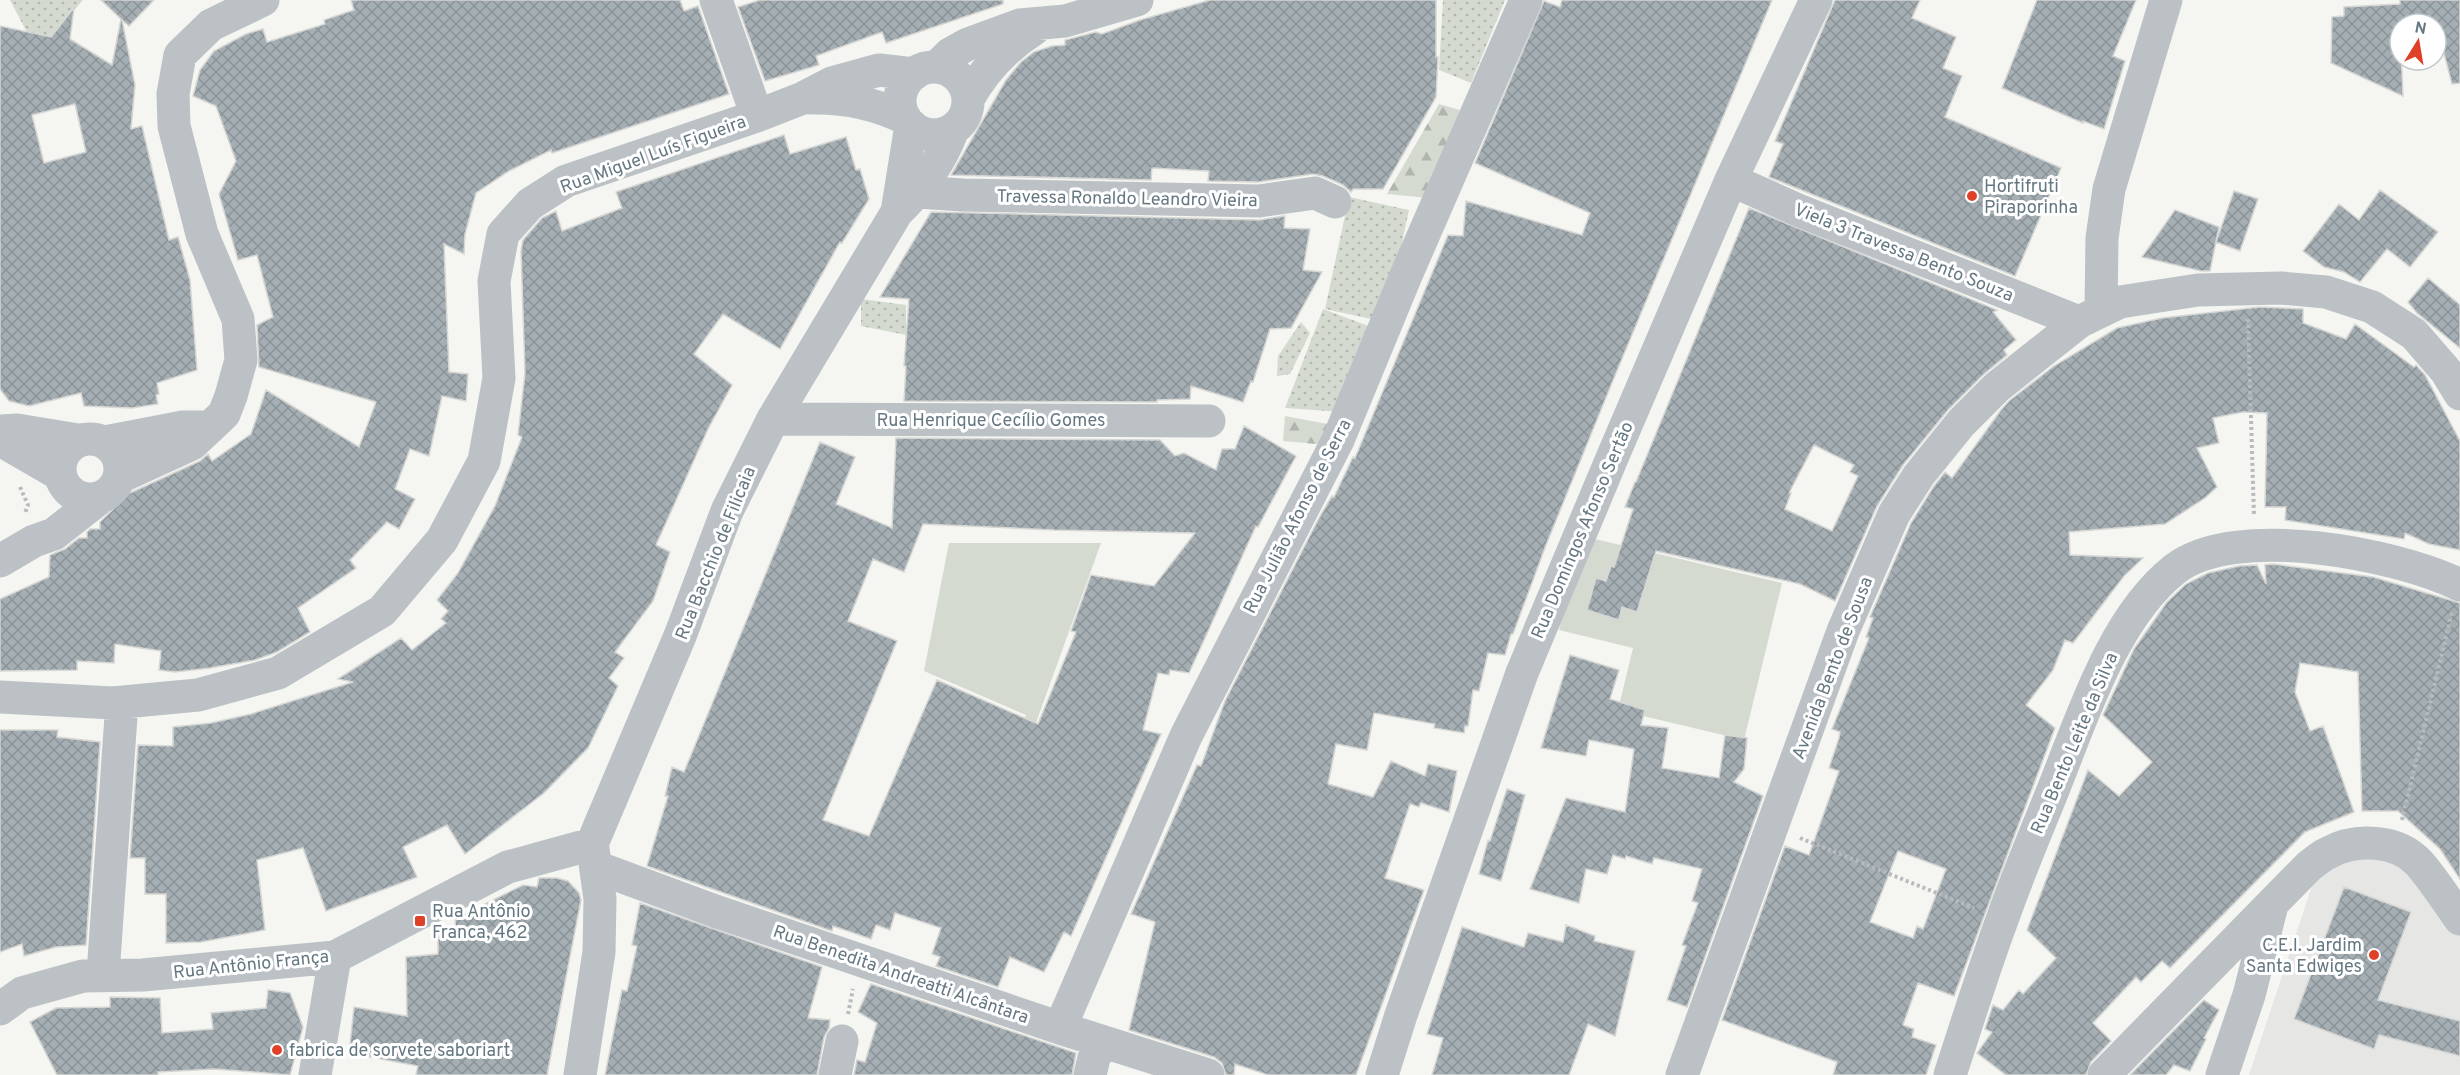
<svg xmlns="http://www.w3.org/2000/svg" width="2460" height="1075" viewBox="0 0 2460 1075" font-family="Overpass,sans-serif">
<style>
.built{fill:#e6e6e5}
.grass{fill:url(#grass-dots)}
.forest{fill:url(#forest-firs)}
.green{fill:#d5dad1}
.building{fill:url(#building-cross-hatch);stroke:#d6d6d4;stroke-width:1.5;fill-rule:evenodd}
.lines{fill:none;stroke-linecap:round;stroke-linejoin:round}
.path{stroke:#b8bbbd;stroke-width:4;stroke-dasharray:3 3;stroke-linecap:butt}
.minor{stroke:#bbc1c4;stroke-width:33}
.poi-dot{fill:#de4028;stroke:#fff;stroke-width:2}
.labels{text-anchor:middle;stroke-width:6;stroke-linejoin:round;paint-order:stroke}
.street-label{font-size:18px;fill:#657882;stroke:#fff}
.poi-label{font-size:18px;fill:#657882;stroke:#fff;text-anchor:start}
</style>
<defs>
<pattern id="grass-dots" width="8" height="8" patternUnits="userSpaceOnUse" patternTransform="scale(1.5)"><rect width="8" height="8" fill="#d5dad1"/><path d="M2 2h.1M6 6h.1" fill="none" stroke="#b0b6af" stroke-width="1.8" stroke-linecap="round"/></pattern>
<pattern id="forest-firs" width="22" height="20" patternUnits="userSpaceOnUse" patternTransform="scale(1.5)"><rect width="22" height="20" fill="#d5dad1"/><path d="M5 1l3.5 6h-7zM16 11l3.5 6h-7z" fill="#b0b6af"/></pattern>
<pattern id="building-cross-hatch" width="8" height="8" patternUnits="userSpaceOnUse" patternTransform="scale(1.5)"><rect width="8" height="8" fill="#a5afb3"/><path d="M0 0l8 8M0 8l8-8" fill="none" stroke="#8a9397"/></pattern>
</defs>
<rect width="100%" height="100%" fill="#f5f5f1"/>
<path class="built" d="M2385 848 2460 932V1075H2249L2312 886 2321 872Z"/>
<path class="grass" d="M10 0H83L51 37 32 42Z
M1443 0H1505L1471 83 1439 70Z
M1349 197 1409 210 1385 322 1325 309Z
M861 299 906 305V335L861 326Z
M1323 309 1374 328 1342 412 1285 408Z
M1301 322 1310 333 1290 374 1277 376 1278 356Z"/>
<path class="forest" d="M1439 104 1460 110 1429 198 1387 194Z
M1285 416 1333 425 1327 445 1283 441Z"/>
<path class="green" d="M1582 536 1782 583 1744 740 1618 710 1633 648 1559 630Z
M949 543H1101L983 869 970 842 1026 715 924 671Z"/>
<path class="building" d="M101 0H154L129 26 122 20 135 85 131 129 142 126 169 240 178 237 190 280 197 370 157 383 159 394 156 395 158 404 132 408 84 406 81 393 29 406 9 401 0 389V26L51 37 74 8 70 39 112 65 121 19ZM75 104 86 152 44 163 32 115Z
M351 0H680L684 11 698 6 729 94 552 153 551 150 509 171 476 193 465 234 464 254 444 244 449 372 468 374 466 401 442 396 429 456 410 449 395 489 415 499 399 529 387 522 350 560 356 568 298 608 310 632 277 652 255 660 210 668 175 672 159 670 161 651 115 644 114 663 77 661V670L0 671V599L49 577 50 555 65 549 79 538H87V532L90 529H100V522L130 493 200 461 208 454 212 461 251 434 266 390 359 447 376 402 259 367 257 325 273 317 257 255 238 260 219 194 236 161 216 106 193 96 200 70 214 51 246 34 263 29 267 42 325 24 324 20 354 10Z
M760 0H1003V4L886 43 882 32 816 56 819 65 765 81 738 7Z
M1210 0H1436V57H1438L1436 97 1383 189H1353L1351 192 1343 185 1323 176 1313 174 1258 182 1208 181 1209 171 1152 168 1151 180 951 175 1006 80 1021 62 1034 52 1052 46 1065 45V40L1096 32 1102 34 1140 20Z
M1562 0H1772L1616 373 1546 545 1513 634H1511L1505 655 1488 653 1479 691 1473 690 1468 726H1465L1464 733 1434 728 1435 724 1374 713 1367 750 1336 744 1328 784 1373 797 1391 761 1425 776 1428 764 1457 771 1449 812 1421 803 1419 807 1410 804 1385 878 1424 890 1356 1075H1268L1235 1064 1234 1075H1226L1222 1063 1214 1057 1129 1030 1155 922 1131 914 1197 765 1201 766 1225 701 1319 518 1332 496 1334 497 1353 457 1355 458 1448 235 1463 236 1466 201 1582 235 1590 213 1475 163 1544 1 1560 7Z
M1835 0H1920L1912 18 1956 37 1943 68 1962 76 1945 117 2061 168 2015 276 1769 177 1783 144 1775 141Z
M2037 0H2136L2113 56 2125 61 2104 129 2083 121V123L2002 88Z
M2400 0H2460V83L2452 84 2441 42H2436V24H2400L2403 96 2331 63 2332 17 2344 16V7L2400 4Z
M784 135 790 154 846 137 856 170 860 169 869 199 842 243 840 242 780 349 723 314 694 354 732 385 708 429 656 545 670 552 653 601 615 652 624 658 609 678 618 686 588 748 544 793 465 854 447 825 403 847 417 877 326 911 303 848 257 860 265 930 201 942 166 943V894H145V858H130L138 745 173 746V727L211 723 251 714 353 682 338 679 401 638 412 650 446 623 441 619 448 611 437 600 458 573 495 506 522 437 518 435 525 373 521 251 523 240 542 218 556 211 562 231 622 208 616 192Z
M2380 190 2438 232 2410 267 2387 249 2360 282 2344 272 2324 267 2303 251 2339 204 2359 220Z
M2234 191 2258 199 2240 251 2216 242Z
M1749 208 1997 310 1993 312 2016 340 2004 350 2007 355 1984 374 1948 410 1903 465 1877 506 1835 601 1800 584 1656 551 1637 612 1622 607 1619 620 1587 610 1596 578 1606 581 1611 566 1614 567 1633 509 1625 507 1635 482H1636ZM1814 445 1854 465 1850 472 1858 476 1832 531 1785 509 1791 493H1789Z
M2175 210 2219 227 2210 271H2201L2142 257Z
M931 212 1259 220 1285 216 1284 228 1310 229 1303 270 1322 272 1291 328 1270 329 1253 382 1251 381 1243 402 1191 386 1190 399 1157 400V402L904 401 906 366H904L909 299 880 297Z
M2428 278 2460 305V348L2417 313 2408 302Z
M2260 307 2303 309V323L2346 339 2355 324 2414 367 2416 365 2425 375 2460 441V550L2429 544 2405 533 2404 539 2285 520 2286 507H2265L2267 413 2243 412 2213 418 2219 443 2197 448 2217 487 2205 498 2165 524 2069 532 2070 555 2143 558 2124 576 2073 643 2065 640 2053 670 2026 705 2055 728 1954 996 1918 983 1903 1025 1914 1029 1912 1037 1936 1045 1926 1075H1833L1837 1062 1722 1020 1785 846 1809 855 1839 771 1829 768 1839 738 1840 732 1832 729 1869 638 1866 637 1873 618 1870 617 1911 523 1934 486 1945 472 1952 478 2001 410 2009 401 2054 366 2117 328 2162 318ZM1898 851 1946 869 1923 929 1917 926 1913 938 1870 922Z
M1244 426 1296 456 1258 527 1256 526 1189 673 1170 670 1169 675 1158 673 1143 730 1161 734 1071 936 1064 932 1044 972 1010 957 998 987 936 966 940 957 932 954 941 928 895 913 890 930 876 925 871 939 833 926 832 931 647 866 668 796H665L672 767 684 772 820 442 855 457 836 504 892 528 896 438 1160 440 1175 456 1184 453 1216 470 1222 449H1235ZM923 524 1054 530 1195 533 1154 586 1091 575 1071 631 1076 632 1038 724 937 680 869 836 823 820 897 641 848 621 873 559 904 572Z
M2273 564 2373 577 2460 603V879L2440 849 2398 811H2362L2358 672 2300 663 2295 692 2310 731 2323 726 2354 812 2305 832 2170 968 2162 961 2141 982 2136 977 2093 1023 2111 1041 2091 1062 2086 1075H2006L1977 1053 1992 1032 1985 1029 1993 1005 2003 1010 2019 990 2023 994 2056 958 2027 930 2088 770 2119 796 2152 762 2103 715 2134 649 2167 602 2186 584 2208 573 2239 566 2257 565 2266 584 2265 565Z
M1570 655 1619 670 1610 699 1645 710 1641 725 1668 728 1662 768 1719 778 1725 735 1747 738 1744 769 1734 782 1763 796 1687 1007 1667 1000 1686 946 1682 945 1698 903 1692 901 1702 869 1654 858 1652 864 1626 856 1625 859 1613 855 1607 874 1586 869 1579 903 1530 889 1566 798 1625 812 1634 749 1589 740 1586 756 1541 748Z
M0 730H58L57 737 100 742 86 945 56 947 24 956 22 944 0 952Z
M1507 789 1525 795 1501 881 1479 874 1488 840 1490 841Z
M539 878H557L568 881 579 893 581 900 547 1075H416L418 1066 349 1053 354 1007 407 1016 406 957 438 954V935L456 934 455 919 523 885 537 887Z
M2344 887 2411 912 2378 1000 2460 1021V1056L2379 1035 2374 1049 2294 1019Z
M640 903 822 967 808 1018 830 1020 829 1028 824 1037 817 1075H605L622 990 627 991 637 946 632 945Z
M1566 925 1595 936 1594 941 1635 951 1615 1036 1588 1024 1569 1075H1432L1443 1038 1427 1034 1462 927 1524 947 1528 933 1563 942Z
M871 984 1076 1053 1072 1075H854L857 1060 865 1062 877 1023 858 1012Z
M268 990 290 993 303 1027 290 1075 215 1069 158 1072V1075H57L30 1022 56 1008 110 1007V997L160 998 162 1033 213 1029 211 1013 266 1008Z
M2204 1000 2219 1010 2204 1038 2206 1039 2190 1071 2174 1065 2166 1075H2130Z"/>
<g class="lines">
<path class="path" d="M2248 319 2254 516
M20 487 28 505 25 513
M2402 820 2452 612
M1800 838 1974 908
M848 1014 853 989"/>
<path class="minor" d="M716 0 757 116
M937 67 950 54 968 44 1020 25 1065 21 1137 0
M900 101a34 34 0 1 1 68 0a34 34 0 1 1-68 0Z
M811 98C845 97 874 103 905 118
M968 99C984 70 1006 47 1034 29
M1731 180 1798 210 2079 322
M918 192 963 195 1259 201 1315 193 1335 202
M897 212 911 125
M2101 310 2102 238 2109 189 2166 0
M773 419 1209 421
M0 431 17 430 78 440
M0 436 9 445 59 474
M60 469a30 30 0 1 1 60 0a30 30 0 1 1-60 0Z
M105 442 183 427H209
M120 477 192 444 224 414 231 396 241 360 238 319 202 234 174 126 173 94 180 55 211 25 263 0
M0 561 34 541 54 534 101 497
M0 697 113 703 198 695 278 673 382 611 442 540 484 461 499 378 494 281 503 234 530 204 566 181 757 116 803 98 832 83 879 70 914 74
M592 844 680 636 727 511 773 419 897 212C922 188 941 162 953 129
M596 867 715 911 1060 1028 1208 1075
M103 974 122 702
M0 1009 22 993 83 976 143 975 335 957 508 867 592 844
M1060 1028 1186 736 1338 440 1407 273 1526 0
M315 1075 335 957
M580 1075 599 952 600 899 593 849
M835 1075 842 1041
M1090 1075 1098 1041
M1382 1075 1401 1015 1522 673 1612 458 1731 180 1816 0
M1682 1075 1843 631 1894 514 1919 475 1961 423 1997 387 2079 322 2120 302 2198 290 2281 288 2326 292 2372 307 2414 334 2446 371 2460 394
M1950 1075C1967 1023 1983 971 2002 920 2018 874 2037 830 2055 785 2083 715 2114 617 2175 569 2235 522 2397 554 2460 585
M2104 1075 2309 866C2315 862 2321 856 2328 853 2355 838 2397 839 2419 863 2434 880 2447 901 2460 919
M2222 1075 2249 995 2271 909"/>
</g>
<g class="poi-dot">
<circle cx="1972" cy="196" r="6"/>
<rect x="414" y="915" width="12" height="12" rx="3"/>
<circle cx="2374" cy="955" r="6"/>
<circle cx="277" cy="1050" r="6"/>
</g>
<g class="labels">
<g class="street-label">
<text transform="translate(653 154) rotate(-20)" y="6">Rua Miguel Luís Figueira</text>
<text transform="translate(1127 198) rotate(1)" y="6">Travessa Ronaldo Leandro Vieira</text>
<text transform="translate(1904 252) rotate(22)" y="6">Viela 3 Travessa Bento Souza</text>
<text x="991" y="426">Rua Henrique Cecílio Gomes</text>
<text transform="translate(1297 516) rotate(-63)" y="6">Rua Julião Afonso de Serra</text>
<text transform="translate(1582 530) rotate(-67)" y="6">Rua Domingos Afonso Sertão</text>
<text transform="translate(715 553) rotate(-68)" y="6">Rua Bacchio de Filicaia</text>
<text transform="translate(1832 668) rotate(-69)" y="6">Avenida Bento de Sousa</text>
<text transform="translate(2074 743) rotate(-67)" y="6">Rua Bento Leite da Silva</text>
<text transform="translate(251 964) rotate(-6)" y="6">Rua Antônio França</text>
<text transform="translate(901 974) rotate(19)" y="6">Rua Benedita Andreatti Alcântara</text>
</g>
<g class="poi-label">
<text x="1984" y="192">Hortifruti<tspan x="1984" dy="21">Piraporinha</tspan></text>
<text x="432" y="917">Rua Antônio<tspan x="432" dy="21">Franca, 462</tspan></text>
<text x="2362" y="951" text-anchor="end">C.E.I. Jardim<tspan x="2362" dy="21">Santa Edwiges</tspan></text>
<text x="289" y="1056">fabrica de sorvete saboriart</text>
</g>
</g>
<g transform="translate(2418 42) rotate(11)"><circle r="28" fill="#ffffff" stroke="#c1c9cd" stroke-width="1.5"/>
<path d="M0-4.5L10 22L0 15L-10 22Z" fill="#de4028"/>
<text y="-9" font-size="16" font-weight="bold" text-anchor="middle" fill="#657882">N</text>
</g>
</svg>
